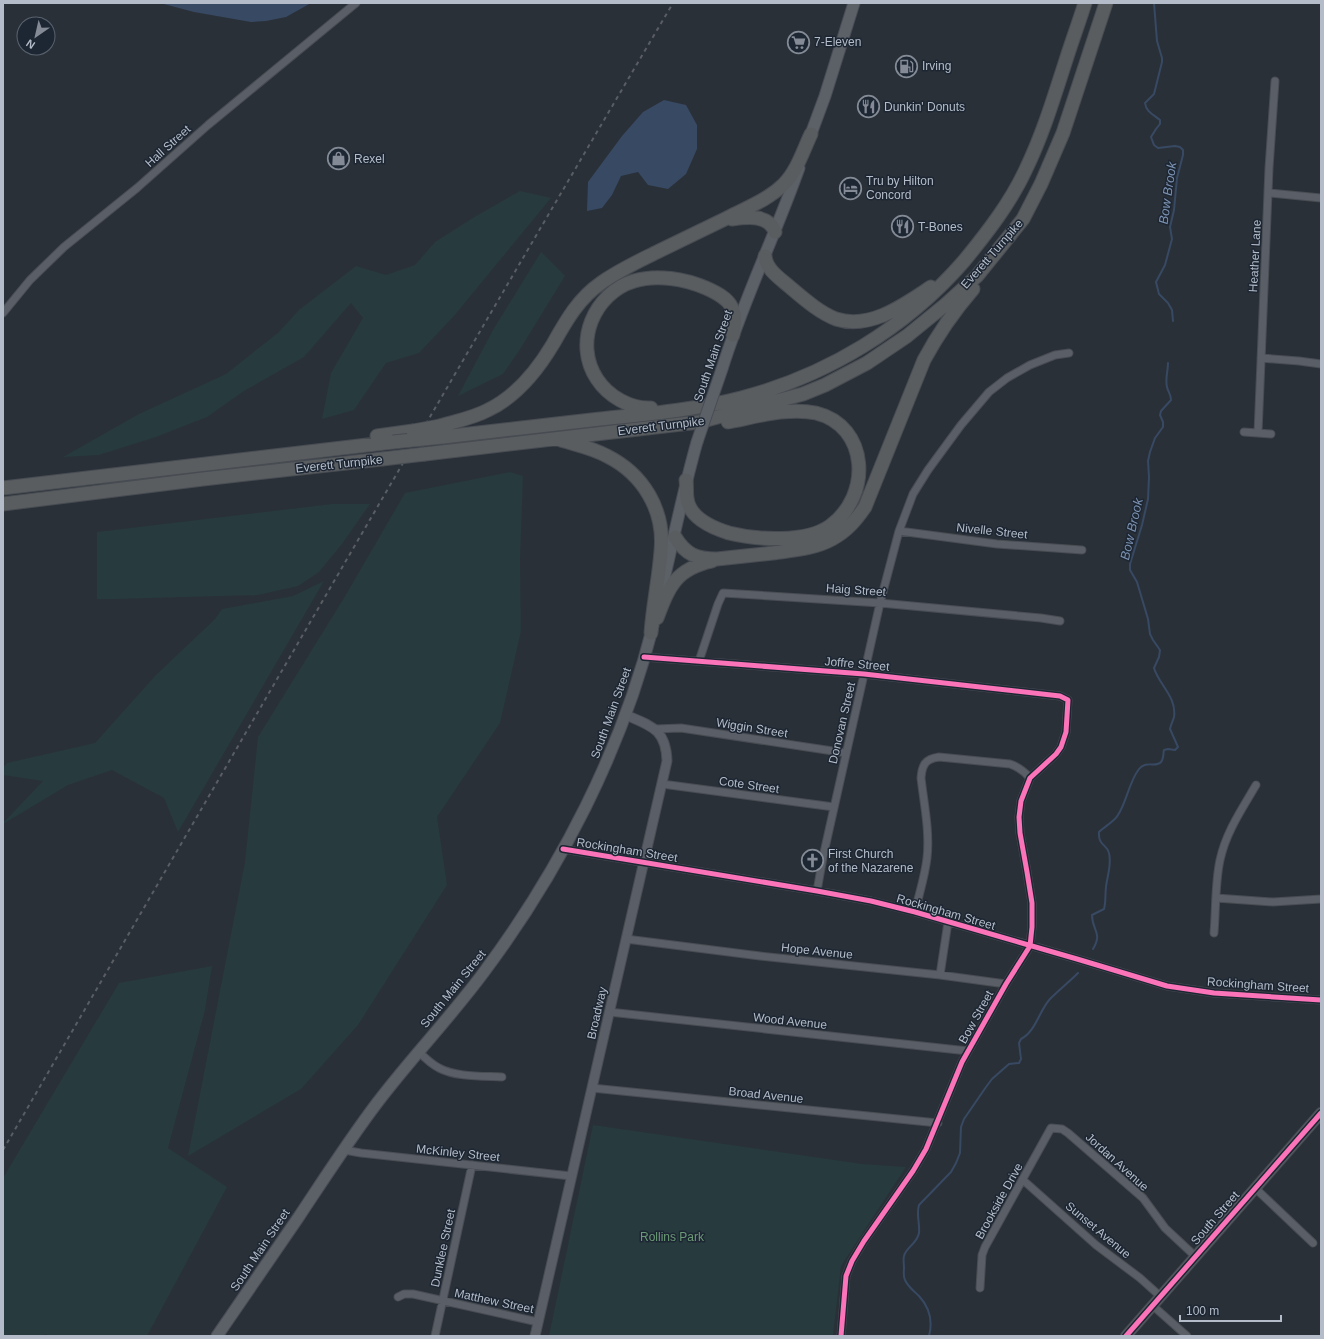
<svg xmlns="http://www.w3.org/2000/svg" width="1324" height="1339" viewBox="0 0 1324 1339" font-family="Helvetica,sans-serif">
<style>
.green{fill:#273a3e}
.water{fill:#384963}
.lines{fill:none;stroke-linecap:round;stroke-linejoin:round}
.stream{stroke:#384963;stroke-width:2}
.minor-casing{stroke:#484c53;stroke-width:9}
.tertiary-casing{stroke:#484c53;stroke-width:11}
.secondary-casing{stroke:#484c53;stroke-width:12}
.primary-casing{stroke:#484c55;stroke-width:13}
.motorway-casing{stroke:#474c53;stroke-width:15}
.minor{stroke:#5a5e66;stroke-width:7}
.tertiary{stroke:#5a5e66;stroke-width:9}
.secondary{stroke:#595d64;stroke-width:10}
.primary{stroke:#5c6168;stroke-width:11}
.motorway{stroke:#5a5d60;stroke-width:13}
.rail{stroke:#595d64;stroke-width:2;stroke-dasharray:4 4;stroke-linecap:butt}
.primary-bridge-casing{stroke:#484c55;stroke-width:13;stroke-linecap:butt}
.motorway-bridge-casing{stroke:#474c53;stroke-width:15;stroke-linecap:butt}
.primary-bridge{stroke:#5c6168;stroke-width:11}
.motorway-bridge{stroke:#5a5d60;stroke-width:13}
.cycleway-casing{stroke:#1d2633;stroke-width:8}
.cycleway{stroke:#fb73b8;stroke-width:5}
.labels{text-anchor:middle;stroke-width:3;stroke-linejoin:round;paint-order:stroke}
.poi-label{font-size:12px;fill:#b4bcc9;stroke:#1d2633;text-anchor:start}
.street-label{font-size:12px;fill:#b4bcc9;stroke:#1d2633}
.park-label{font-size:12px;fill:#6b9a76;stroke:#1d2633}
.water-label{font-size:13px;font-style:italic;fill:#7c92b1;stroke:#1d2633}
</style>
<rect width="100%" height="100%" fill="#2a3038"/>
<path class="green" d="M520 191 551 198 454 316 419 353 386 363 354 410 322 419 331 373 363 318 351 303 304 357 244 391 207 417 156 437 99 455 63 457 139 414 226 374 279 332 299 310 356 266 386 275 415 265 435 242 476 216Z
M541 252 565 276 519 351 503 374 458 396 493 330Z
M510 472 523 476 520 561 521 631 500 723 437 817 447 885 358 1025 301 1089 188 1156 245 862 258 737 344 598 405 493Z
M332 504H370L342 544 319 572 298 586 258 595 117 599H97V532Z
M324 581 178 832 164 798 112 770 68 785 3 824V823L43 781 3 775V768L7 763 95 743 156 675 215 619 222 609 293 596Z
M212 966 205 1010 168 1148 227 1187 147 1336H49L45 1334 43 1336H3V1178L119 983Z
M593 1125 862 1164 906 1167 841 1266 833 1336H549Z"/>
<path class="water" d="M160 3H311L286 17 266 21 251 22 194 12Z
M664 100 686 105 697 125V149L686 174 668 189 648 185 638 172 621 176 612 195 602 208 587 211 588 182 622 136 643 112Z"/>
<g class="lines">
<path class="stream" d="M1154 3 1157 41 1162 58V62L1154 94 1145 103C1146 112 1154 115 1160 120V124L1156 129 1151 137 1154 145 1158 148 1175 146 1180 147 1183 150V155L1177 178 1174 210 1170 227 1172 239 1165 265 1156 282 1159 294 1168 303 1172 310 1173 321
M1093 949C1103 932 1092 931 1092 915L1104 909C1106 902 1105 895 1106 887 1107 877 1112 864 1109 853 1107 844 1098 846 1099 832 1105 826 1114 822 1118 815 1127 801 1129 782 1139 769 1146 760 1156 768 1161 762 1164 759 1163 753 1164 750L1168 749 1175 750 1178 747 1170 729C1171 724 1173 721 1174 717 1177 697 1159 685 1154 668L1159 657 1160 650 1153 640 1150 634 1148 619 1137 582 1130 570V564L1142 525 1148 499 1149 477 1148 461 1150 452 1155 438 1163 427V422L1160 415 1161 411 1171 400C1171 394 1168 392 1167 387 1165 379 1168 371 1168 363
M929 1336C933 1321 930 1308 919 1296 914 1291 908 1287 905 1280 903 1276 904 1272 904 1268 904 1264 903 1259 904 1256 906 1247 917 1244 919 1233 920 1223 916 1214 919 1205L951 1172 956 1163 960 1153 961 1127 964 1119 986 1087 992 1079 1009 1064 1019 1063 1021 1059 1019 1043 1021 1039C1036 1031 1039 1011 1050 999 1059 990 1069 982 1078 973"/>
<defs>
<path id="minor" d="M1269 193 1321 198
M3 313 30 280 64 247 137 188 208 125 356 3
M1261 358 1299 361 1321 364
M1244 432 1271 434
M1258 433 1269 168 1275 81
M899 531 997 544 1082 550
M644 657 864 674 1060 696 1068 700 1066 732 1061 747 1056 754 1030 778 1021 801 1019 817 1020 833 1027 872 1032 903V927L1030 946 1006 984 962 1062 926 1149 913 1171 864 1241 852 1261 846 1276 841 1336
M699 661 718 604 723 593 880 603 1041 618 1060 621
M655 729 681 728 846 753
M662 784 834 807
M563 849 817 891 871 901 915 912 1077 959 1167 986 1214 993 1321 1000
M817 891 823 857 880 603 899 531 913 494 928 470 961 425 989 392 1007 378 1030 365 1055 355 1069 353
M1216 898 1273 902 1321 899
M915 912C919 894 925 876 927 858 930 832 924 804 921 778 922 765 925 759 939 757L1010 764C1019 767 1024 771 1030 778
M1214 933C1216 909 1215 883 1220 860 1226 832 1242 809 1256 785
M626 939 760 956 940 975 1006 984
M940 975 948 922
M609 1012 968 1051
M419 1052C425 1058 431 1064 439 1068 455 1077 483 1076 502 1077
M592 1088 938 1123
M344 1150 361 1153 571 1176
M1023 1180 1096 1245 1140 1278 1160 1296
M1255 1188 1313 1243
M980 1288 982 1255 985 1247 1051 1128 1062 1129 1068 1133 1143 1198 1165 1228 1195 1256
M398 1297 404 1294H413L538 1322
M1152 1305 1187 1336
M435 1336 472 1165"/>
<path id="tertiary" d="M535 1336 667 761C666 729 651 726 626 715"/>
<path id="secondary" d="M1126 1336 1321 1113"/>
<path id="primary" d="M808 142 825 96 854 3
M722 369C743 301 775 236 799 168
M661 592C673 542 683 491 697 442
M217 1336C244 1297 271 1257 298 1218 324 1179 349 1140 377 1103 411 1058 450 1018 484 972 560 870 622 750 653 626"/>
<path id="motorway" d="M732 219C747 217 769 214 775 232
M765 256C766 270 781 279 791 288 804 299 820 313 836 319 870 330 904 305 931 287
M651 408C630 409 608 396 597 379 573 343 594 293 634 281 657 274 685 279 706 288 715 292 728 298 732 308 736 316 734 326 733 335
M440 426C456 421 473 418 488 410 517 396 537 371 553 344 566 321 578 299 601 283 619 270 639 261 659 251 682 240 704 229 727 218 746 208 768 200 784 184 797 171 803 151 811 134
M377 436 413 431
M443 437C495 431 548 425 600 419 647 414 695 410 741 398 826 376 906 328 964 261 987 233 1011 202 1026 169 1043 134 1054 97 1066 60 1072 41 1079 22 1085 3
M561 440C577 445 593 448 607 456 643 474 665 510 661 551 659 578 653 605 651 633
M425 454 699 422 803 394 825 385 867 363 907 336 945 305 977 276 1023 219 1041 184 1063 133 1106 3
M686 480C687 486 686 493 687 498 689 518 713 528 729 533 757 540 806 543 830 526 872 496 869 426 816 413 788 407 755 417 728 422
M3 488 393 442
M3 504 203 479 382 459
M675 537C686 555 697 559 717 559 736 557 754 555 773 553 793 550 814 549 832 539 847 531 856 520 865 507L924 360C938 334 954 311 973 289
M657 618C669 586 676 569 712 561"/>
</defs>
<use href="#minor" class="minor-casing"/>
<use href="#tertiary" class="tertiary-casing"/>
<use href="#secondary" class="secondary-casing"/>
<use href="#primary" class="primary-casing"/>
<use href="#motorway" class="motorway-casing"/>
<use href="#minor" class="minor"/>
<use href="#tertiary" class="tertiary"/>
<use href="#secondary" class="secondary"/>
<use href="#primary" class="primary"/>
<use href="#motorway" class="motorway"/>
<path class="rail" d="M3 1150C226 767 448 384 673 3"/>
<defs>
<path id="primary-bridge" d="M697 442 722 369"/>
<path id="motorway-bridge" d="M413 431 440 426
M393 442 443 437
M382 459 425 454"/>
</defs>
<use href="#primary-bridge" class="primary-bridge-casing"/>
<use href="#motorway-bridge" class="motorway-bridge-casing"/>
<use href="#primary-bridge" class="primary-bridge"/>
<use href="#motorway-bridge" class="motorway-bridge"/>
<defs>
<path id="cycleway" d="M644 657 864 674 1060 696 1068 700 1066 732 1061 747 1056 754 1030 778 1021 801 1019 817 1020 833 1027 872 1032 903V927L1030 946 1006 984 962 1062 926 1149 913 1171 864 1241 852 1261 846 1276 841 1336
M563 849 817 891 871 901 915 912 1077 959 1167 986 1214 993 1321 1000
M1126 1336 1321 1113"/>
</defs>
<use href="#cycleway" class="cycleway-casing"/>
<use href="#cycleway" class="cycleway"/>
</g>
<defs>
<symbol id="supermarket-ring" viewBox="-11 -11 22 22"><circle r="9.5" fill="#1d2633" stroke="#848b96" stroke-width="1.5"/><path d="M-6-5.5h2.5l.6 2H6L4.5 2H-2.5L-4.4-4H-6ZM-1.5 3.2a1.3 1.3 0 1 0 .1 0ZM3 3.2a1.3 1.3 0 1 0 .1 0Z" fill="#848b96"/></symbol>
<symbol id="fuel-ring" viewBox="-11 -11 22 22"><circle r="9.5" fill="#1d2633" stroke="#848b96" stroke-width="1.5"/><path d="M-5.5-6h7V0h2V4h1.3V-2.5L3-4.5l.8-.8L6-3V5H2.5V1h-1V6h-7ZM-4.2-4.7v3.2H.2V-4.7Z" fill="#848b96"/></symbol>
<symbol id="restaurant-ring" viewBox="-11 -11 22 22"><circle r="9.5" fill="#1d2633" stroke="#848b96" stroke-width="1.5"/><path d="M-5-6h1v4h1v-4h1v4h1v-4h1v5L-1.5 .5V6h-2V.5L-5-1ZM5-6V6H3V1.5H1.5Q1.5-4 5-6Z" fill="#848b96"/></symbol>
<symbol id="shop-ring" viewBox="-11 -11 22 22"><circle r="9.5" fill="#1d2633" stroke="#848b96" stroke-width="1.5"/><path d="M-5-2.5h2.3a2.7 3.5 0 0 1 5.4 0H5L5.5 6h-11ZM-1.5-2.5h3a1.5 2.3 0 0 0-3 0Z" fill="#848b96"/></symbol>
<symbol id="hotel-ring" viewBox="-11 -11 22 22"><circle r="9.5" fill="#1d2633" stroke="#848b96" stroke-width="1.5"/><path d="M-6-4.5h1.5V1H6V5H4.5V3h-9V5H-6ZM-4 0a1.8 1.8 0 1 1 3.6 0ZM.5 0V-2.5h3Q6-2.5 6 0Z" fill="#848b96"/></symbol>
<symbol id="church-ring" viewBox="-11 -11 22 22"><circle r="9.5" fill="#1d2633" stroke="#848b96" stroke-width="1.5"/><path d="M-1.2-6h2.4v3.5h3.3v2.4h-3.3V6h-2.4V-.1h-3.3v-2.4h3.3Z" fill="#848b96"/></symbol>
</defs>
<g fill-rule="evenodd">
<use href="#supermarket-ring" x="786" y="30" width="25" height="25"/>
<use href="#fuel-ring" x="894" y="54" width="25" height="25"/>
<use href="#restaurant-ring" x="856" y="94" width="25" height="25"/>
<use href="#shop-ring" x="326" y="146" width="25" height="25"/>
<use href="#hotel-ring" x="838" y="176" width="25" height="25"/>
<use href="#restaurant-ring" x="890" y="214" width="25" height="25"/>
<use href="#church-ring" x="800" y="848" width="25" height="25"/>
</g>
<g class="labels">
<g class="poi-label">
<text x="814" y="46">7-Eleven</text>
<text x="922" y="70">Irving</text>
<text x="884" y="111">Dunkin' Donuts</text>
<text x="354" y="163">Rexel</text>
<text x="866" y="185">Tru by Hilton<tspan x="866" dy="14">Concord</tspan></text>
<text x="918" y="231">T-Bones</text>
<text x="828" y="858">First Church<tspan x="828" dy="14">of the Nazarene</tspan></text>
</g>
<g class="street-label">
<text transform="translate(168 146) rotate(-42)" y="4">Hall Street</text>
<text transform="translate(992 254) rotate(-49)" y="4">Everett Turnpike</text>
<text transform="translate(1255 256) rotate(-87)" y="4">Heather Lane</text>
<text transform="translate(713 356) rotate(-71)" y="4">South Main Street</text>
<text transform="translate(661 426) rotate(-7)" y="4">Everett Turnpike</text>
<text transform="translate(339 464) rotate(-6)" y="4">Everett Turnpike</text>
<text transform="translate(992 531) rotate(6)" y="4">Nivelle Street</text>
<text transform="translate(856 590) rotate(4)" y="4">Haig Street</text>
<text transform="translate(857 664) rotate(5)" y="4">Joffre Street</text>
<text transform="translate(611 713) rotate(-70)" y="4">South Main Street</text>
<text transform="translate(842 723) rotate(-77)" y="4">Donovan Street</text>
<text transform="translate(752 728) rotate(9)" y="4">Wiggin Street</text>
<text transform="translate(749 785) rotate(8)" y="4">Cote Street</text>
<text transform="translate(627 850) rotate(9)" y="4">Rockingham Street</text>
<text transform="translate(946 912) rotate(16)" y="4">Rockingham Street</text>
<text transform="translate(817 951) rotate(6)" y="4">Hope Avenue</text>
<text transform="translate(1258 985) rotate(4)" y="4">Rockingham Street</text>
<text transform="translate(453 989) rotate(-51)" y="4">South Main Street</text>
<text transform="translate(597 1013) rotate(-77)" y="4">Broadway</text>
<text transform="translate(976 1017) rotate(-61)" y="4">Bow Street</text>
<text transform="translate(790 1021) rotate(6)" y="4">Wood Avenue</text>
<text transform="translate(766 1095) rotate(6)" y="4">Broad Avenue</text>
<text transform="translate(458 1153) rotate(6)" y="4">McKinley Street</text>
<text transform="translate(1117 1162) rotate(42)" y="4">Jordan Avenue</text>
<text transform="translate(999 1201) rotate(-61)" y="4">Brookside Drive</text>
<text transform="translate(1215 1218) rotate(-49)" y="4">South Street</text>
<text transform="translate(1098 1230) rotate(40)" y="4">Sunset Avenue</text>
<text transform="translate(443 1248) rotate(-78)" y="4">Dunklee Street</text>
<text transform="translate(260 1250) rotate(-56)" y="4">South Main Street</text>
<text transform="translate(494 1301) rotate(12)" y="4">Matthew Street</text>
</g>
<g class="park-label">
<text x="672" y="1241">Rollins Park</text>
</g>
<g class="water-label">
<text transform="translate(1167 193) rotate(-82)" y="5">Bow Brook</text>
<text transform="translate(1131 529) rotate(-77)" y="5">Bow Brook</text>
</g>
</g>
<rect width="1324" height="1339" fill="none" stroke="#b4bcc9" stroke-width="8"/>
<g transform="translate(36 36) rotate(214)"><circle r="19" fill="#1d2633" stroke="#59626f"/>
<path d="M0-3L7 15L0 10L-7 15Z" fill="#848b96"/>
<text y="-6" font-size="11" font-weight="bold" text-anchor="middle" fill="#b4bcc9">N</text>
</g>
<path d="M1180 1315v6h101v-6" fill="none" stroke="#b4bcc9" stroke-width="2"/>
<text x="1186" y="1315" font-size="12" fill="#b4bcc9" stroke="#1d2633" stroke-width="3" paint-order="stroke">100 m</text>
</svg>
